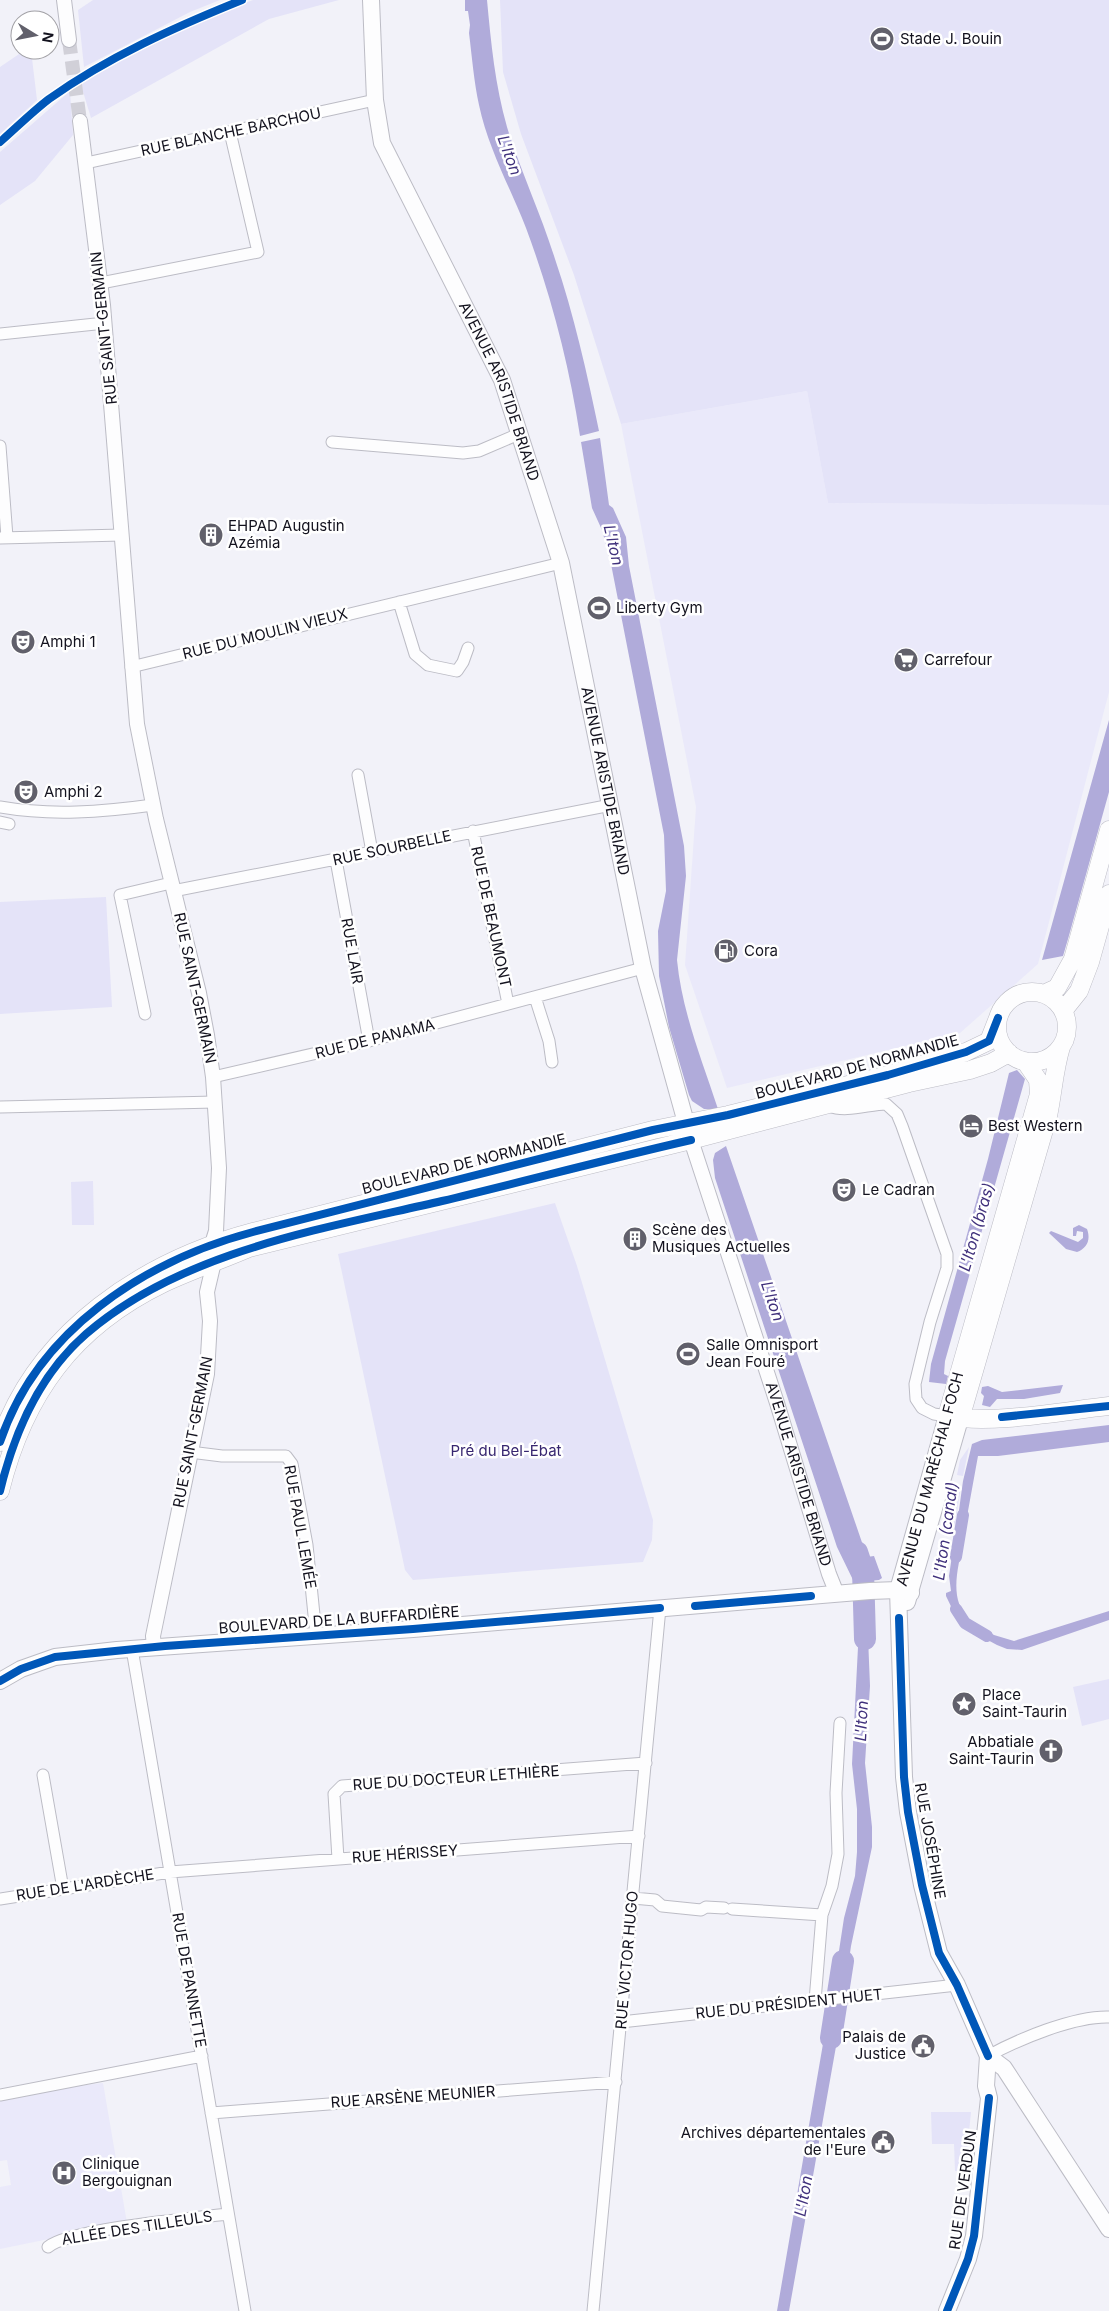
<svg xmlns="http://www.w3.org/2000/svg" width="1109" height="2311" viewBox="0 0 1109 2311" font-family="Inter,sans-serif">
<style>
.built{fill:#eae9fa}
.green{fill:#e4e3f8}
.water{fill:#b0abda}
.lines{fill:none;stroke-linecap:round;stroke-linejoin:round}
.canal{stroke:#b0abda;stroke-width:12}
.river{stroke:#b0abda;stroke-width:22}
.tertiary-tunnel{stroke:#d1d0d8;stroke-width:14;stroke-dasharray:14 7;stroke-linecap:butt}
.minor-casing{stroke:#bcbcc5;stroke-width:13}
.tertiary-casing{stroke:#bcbcc5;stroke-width:16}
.secondary-casing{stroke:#bcbcc5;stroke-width:18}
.primary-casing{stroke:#bcbcc5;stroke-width:19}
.minor{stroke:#fdfdfe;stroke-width:11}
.tertiary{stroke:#fdfdfe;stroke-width:14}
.secondary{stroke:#fdfdfe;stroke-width:16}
.primary{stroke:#fdfdfe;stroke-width:18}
.cycleway-casing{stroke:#fff;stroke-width:11}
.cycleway{stroke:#0057b8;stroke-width:8}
.labels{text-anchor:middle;stroke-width:5;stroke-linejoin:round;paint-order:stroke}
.poi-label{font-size:15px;fill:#13121e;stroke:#fff;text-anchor:start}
.street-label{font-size:15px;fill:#13121e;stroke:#fff}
.park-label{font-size:15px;fill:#372670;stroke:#fff}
.water-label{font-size:16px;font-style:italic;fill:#40317c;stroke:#fff}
</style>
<rect width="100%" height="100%" fill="#f2f2f9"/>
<path class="built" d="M807 391 828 503 1109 505V692L1038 964 960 1033 727 1088 685 965 696 807 621 424Z
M103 2083 127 2223 0 2249V2187L11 2185 7 2160 0 2161V2095Z"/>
<path class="green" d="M93 0H220L190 12 84 67 78 10Z
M253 0H339L269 19 91 118 81 85C132 47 195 23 253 0Z
M500 0H1109V505L828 503 807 391 621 424 574 275 521 134 503 72Z
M25 50H31L37 100 0 134V67Z
M70 91 73 135 35 181 0 205V152Z
M106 897 112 1007 0 1014V902Z
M93 1181 94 1225H72L71 1182Z
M555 1203 577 1266 653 1520 652 1540 643 1562 413 1580 405 1570 338 1254Z
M969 1447 963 1476 957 1475 960 1460Z
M954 1485 961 1486 954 1532 941 1530Z
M1109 1679V1719L1082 1726 1073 1687Z
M931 2112H971L966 2163 959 2171H955L954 2144H932Z"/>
<path class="water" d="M465 0H487C491 43 495 85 507 127 521 172 541 214 555 259 574 315 587 373 599 431L580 436C569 364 551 295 526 228 510 187 488 148 479 105 474 82 472 57 469 33L470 25 468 11H465Z
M600 438 609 505 613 508 626 537 629 566 684 846 686 876 677 960C682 1012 702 1060 718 1109H704L692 1101 689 1095 669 1027 659 976 658 931 666 891 664 835 611 564 602 530 592 508 581 442Z
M1109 720V792L1068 939 1063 956 1042 960Z
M1017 1070 1025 1079 945 1361 944 1374 948 1376 946 1384 929 1382 931 1364 988 1159 1009 1073Z
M726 1146 867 1557 874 1556 882 1578 879 1580 854 1582 837 1547 715 1178 713 1160 715 1153Z
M1079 1225 1087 1229C1091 1240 1087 1248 1077 1252L1066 1249 1049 1233 1051 1231 1078 1242 1083 1238V1232L1077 1231 1076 1236H1073V1228Z
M1063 1385 1060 1393 1024 1399H997L990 1407 982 1405 984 1396 981 1393 982 1387 988 1386 1002 1392Z
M1109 1425V1442L998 1456H978L964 1533 956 1532 963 1481 972 1444 982 1440Z
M954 1542H963C958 1569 948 1600 970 1620L960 1625 946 1596V1593L951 1591 949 1576Z
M860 1608H871L868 1637 870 1686 865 1763 872 1827V1847L851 1946 845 1989 833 1990 844 1918 855 1876 857 1852V1809L852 1764Z
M1109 1611V1620L1022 1650 1007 1649 997 1645 969 1630 978 1625 994 1635 1014 1641Z
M843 2007 789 2311H777L829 2009Z"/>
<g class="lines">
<path class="canal" d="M956 1557 963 1515
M956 1609 965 1623 987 1636"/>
<path class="river" d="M857 1552 863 1570 865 1639
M831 2038 843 1961"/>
<path class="tertiary-tunnel" d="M69 40 80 121"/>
<defs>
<path id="minor" d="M86 163 375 100
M101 283 258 252 230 132
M0 334 105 323
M332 442 463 453 479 451 521 433
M0 446 7 537
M0 538 122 535
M399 602 415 654 428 665 457 671 463 662 468 648
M131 667 561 563
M358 775 372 852
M0 807C51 816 102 812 153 805
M0 822 9 824
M473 831 508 1004
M336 860 369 1041
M173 891 611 805
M535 997 549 1041 552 1062
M145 1014 120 895 171 883
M213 1077 369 1041 643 968
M830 1106C845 1113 870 1104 886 1104L897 1114 902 1126 947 1254V1268L930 1322 915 1384 916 1399 922 1408 934 1414 947 1416
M0 1107 215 1102
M190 1452 222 1456H286L292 1464 307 1545 316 1635
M132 1649 245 2311
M43 1775 63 1889
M338 1859 334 1794 342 1786 646 1763
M633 1898 655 1900 662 1906 701 1910 706 1907 724 1908
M0 1899 170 1872 639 1836
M732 1909 822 1915
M815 2001 822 1915 832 1886 838 1854 836 1793 840 1723
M621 2022 957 1985
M988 2056C1019 2039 1074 2016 1109 2017
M0 2095 202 2056
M211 2113 616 2082
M48 2247C69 2229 194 2218 228 2214
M593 2311 660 1608"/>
<g id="tertiary">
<path d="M64 0 69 40"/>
<path d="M80 121 103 305 137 724 156 819 199 993 207 1035 213 1077 219 1168 216 1231 211 1247 214 1262 207 1292 210 1321 207 1374 153 1636 154 1647"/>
<path id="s1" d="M691 1140 777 1403 829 1574 837 1594"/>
</g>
<g id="secondary">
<path id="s2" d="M371 0 375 100 382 143 502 380 561 563 643 968 690 1137"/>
<path d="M947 1416 898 1590 904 1777 908 1812 922 1885 939 1953 957 1985 988 2056 1004 2068 1109 2229"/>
<path d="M907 1602 960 1419"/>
<path d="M0 1681 21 1669 55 1657 117 1650 413 1629 870 1591 898 1590 911 1593"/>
<path d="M947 2311 968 2259 974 2236 989 2098 986 2086 988 2056"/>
</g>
<path id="primary" d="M997 1027a35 35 0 1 1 70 0a35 35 0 1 1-70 0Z
M1044 994 1057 988 1073 959 1109 830
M1063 1011 1079 991 1090 962 1109 894
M1025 1061 1038 1080 1039 1094 947 1416C991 1425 1063 1411 1109 1406
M960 1419 1048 1116C1053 1092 1054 1070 1061 1047
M0 1442C37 1331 144 1261 253 1232L653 1130 728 1115 888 1075 966 1052 989 1041 998 1018
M0 1491C24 1394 73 1327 164 1283 192 1270 221 1260 249 1248L691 1140 909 1083 970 1070 991 1063 1009 1053"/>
</defs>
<use href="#minor" class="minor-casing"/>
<use href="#tertiary" class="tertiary-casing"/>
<use href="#secondary" class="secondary-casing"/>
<use href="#primary" class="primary-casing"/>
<use href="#minor" class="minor"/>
<use href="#tertiary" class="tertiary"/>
<use href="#secondary" class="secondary"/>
<use href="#primary" class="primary"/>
<defs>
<path id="cycleway" d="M0 142C16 128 32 112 49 99 108 57 175 27 242 0
M1002 1417 1109 1406
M0 1442C37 1331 144 1261 253 1232L653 1130 728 1115 888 1075 966 1052 989 1041 998 1018
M0 1491C14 1433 40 1374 86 1334 182 1251 322 1229 442 1201 525 1181 608 1159 691 1140
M695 1606 811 1596
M899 1618 904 1777 908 1812 922 1885 939 1953 957 1985 988 2056
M0 1681 21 1669 55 1657 165 1646 413 1629 660 1608
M947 2311 968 2259 974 2236 989 2098"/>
</defs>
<use href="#cycleway" class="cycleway-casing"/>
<use href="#cycleway" class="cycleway"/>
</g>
<defs>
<symbol id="stadium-disc" viewBox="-11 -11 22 22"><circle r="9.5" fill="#61606b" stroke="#fff"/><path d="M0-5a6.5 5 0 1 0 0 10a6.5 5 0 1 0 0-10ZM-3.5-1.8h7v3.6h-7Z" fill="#fff"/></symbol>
<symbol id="building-disc" viewBox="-11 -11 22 22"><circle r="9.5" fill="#61606b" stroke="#fff"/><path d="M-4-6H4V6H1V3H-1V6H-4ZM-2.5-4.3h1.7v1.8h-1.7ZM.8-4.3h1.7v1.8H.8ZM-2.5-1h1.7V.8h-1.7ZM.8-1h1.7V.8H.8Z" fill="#fff"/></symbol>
<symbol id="theatre-disc" viewBox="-11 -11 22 22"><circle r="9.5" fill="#61606b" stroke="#fff"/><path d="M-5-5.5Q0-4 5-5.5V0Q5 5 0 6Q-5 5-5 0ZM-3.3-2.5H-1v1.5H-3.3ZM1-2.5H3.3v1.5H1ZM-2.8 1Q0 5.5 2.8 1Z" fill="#fff"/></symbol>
<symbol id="supermarket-disc" viewBox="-11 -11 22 22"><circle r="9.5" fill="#61606b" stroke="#fff"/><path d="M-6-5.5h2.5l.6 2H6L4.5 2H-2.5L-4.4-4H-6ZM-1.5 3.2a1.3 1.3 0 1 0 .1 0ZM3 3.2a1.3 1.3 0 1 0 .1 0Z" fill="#fff"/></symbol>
<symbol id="fuel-disc" viewBox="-11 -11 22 22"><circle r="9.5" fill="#61606b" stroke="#fff"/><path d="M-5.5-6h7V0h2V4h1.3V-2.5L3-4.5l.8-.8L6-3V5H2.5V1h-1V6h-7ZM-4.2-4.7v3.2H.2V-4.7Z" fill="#fff"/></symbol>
<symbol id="hotel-disc" viewBox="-11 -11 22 22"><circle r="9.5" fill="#61606b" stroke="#fff"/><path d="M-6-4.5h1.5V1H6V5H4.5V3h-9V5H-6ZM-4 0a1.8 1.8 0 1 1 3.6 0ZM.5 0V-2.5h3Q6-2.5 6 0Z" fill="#fff"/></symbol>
<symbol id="sight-disc" viewBox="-11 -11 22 22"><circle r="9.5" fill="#61606b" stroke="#fff"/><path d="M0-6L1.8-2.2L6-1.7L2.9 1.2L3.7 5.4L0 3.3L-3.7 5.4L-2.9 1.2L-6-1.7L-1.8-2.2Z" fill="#fff"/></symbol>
<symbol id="church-disc" viewBox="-11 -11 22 22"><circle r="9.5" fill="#61606b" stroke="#fff"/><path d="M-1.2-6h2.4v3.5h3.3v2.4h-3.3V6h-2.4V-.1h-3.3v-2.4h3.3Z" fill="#fff"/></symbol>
<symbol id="civic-disc" viewBox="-11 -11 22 22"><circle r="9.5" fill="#61606b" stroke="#fff"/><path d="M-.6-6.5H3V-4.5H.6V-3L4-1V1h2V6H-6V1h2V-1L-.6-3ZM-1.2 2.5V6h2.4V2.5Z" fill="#fff"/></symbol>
<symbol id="hospital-disc" viewBox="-11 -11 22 22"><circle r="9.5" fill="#61606b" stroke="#fff"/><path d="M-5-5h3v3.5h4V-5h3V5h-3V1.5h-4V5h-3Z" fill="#fff"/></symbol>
</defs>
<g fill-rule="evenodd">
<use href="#stadium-disc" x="868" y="25" width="28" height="28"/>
<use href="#building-disc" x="197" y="521" width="28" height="28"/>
<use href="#stadium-disc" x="585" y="594" width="28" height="28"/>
<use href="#theatre-disc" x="9" y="628" width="28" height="28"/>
<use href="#supermarket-disc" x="892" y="646" width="28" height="28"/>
<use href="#theatre-disc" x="12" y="778" width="28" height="28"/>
<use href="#fuel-disc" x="712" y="937" width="28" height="28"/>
<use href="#hotel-disc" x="957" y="1112" width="28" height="28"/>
<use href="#theatre-disc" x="830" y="1176" width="28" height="28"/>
<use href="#building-disc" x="621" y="1225" width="28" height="28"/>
<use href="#stadium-disc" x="674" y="1340" width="28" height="28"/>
<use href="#sight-disc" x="950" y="1690" width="28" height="28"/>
<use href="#church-disc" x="1037" y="1737" width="28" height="28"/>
<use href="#civic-disc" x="909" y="2032" width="28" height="28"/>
<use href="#civic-disc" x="869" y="2128" width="28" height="28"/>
<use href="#hospital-disc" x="50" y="2159" width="28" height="28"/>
</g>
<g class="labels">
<g class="poi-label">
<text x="900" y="44">Stade J. Bouin</text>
<text x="228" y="531">EHPAD Augustin<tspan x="228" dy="17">Azémia</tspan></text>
<text x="616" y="613">Liberty Gym</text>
<text x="40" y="647">Amphi 1</text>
<text x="924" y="665">Carrefour</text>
<text x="44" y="797">Amphi 2</text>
<text x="744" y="956">Cora</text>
<text x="988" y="1131">Best Western</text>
<text x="862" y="1195">Le Cadran</text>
<text x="652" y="1235">Scène des<tspan x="652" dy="17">Musiques Actuelles</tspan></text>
<text x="706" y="1350">Salle Omnisport<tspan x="706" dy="17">Jean Fouré</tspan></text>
<text x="982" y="1700">Place<tspan x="982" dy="17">Saint-Taurin</tspan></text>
<text x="1034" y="1747" text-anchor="end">Abbatiale<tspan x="1034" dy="17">Saint-Taurin</tspan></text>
<text x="906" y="2042" text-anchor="end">Palais de<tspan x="906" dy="17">Justice</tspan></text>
<text x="866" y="2138" text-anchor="end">Archives départementales<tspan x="866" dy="17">de l'Eure</tspan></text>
<text x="82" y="2169">Clinique<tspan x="82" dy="17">Bergouignan</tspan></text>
</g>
<g class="street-label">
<text transform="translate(231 132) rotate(-12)" y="5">RUE BLANCHE BARCHOU</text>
<text transform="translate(104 328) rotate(-96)" y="5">RUE SAINT-GERMAIN</text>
<text dy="5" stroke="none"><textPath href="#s2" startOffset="419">AVENUE ARISTIDE BRIAND</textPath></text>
<text transform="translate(265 634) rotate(-14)" y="5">RUE DU MOULIN VIEUX</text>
<text dy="5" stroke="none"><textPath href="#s2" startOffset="824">AVENUE ARISTIDE BRIAND</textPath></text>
<text transform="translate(392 848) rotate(-12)" y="5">RUE SOURBELLE</text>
<text transform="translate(491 917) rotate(78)" y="5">RUE DE BEAUMONT</text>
<text transform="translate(352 951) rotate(80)" y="5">RUE LAIR</text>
<text transform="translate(195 988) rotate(78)" y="5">RUE SAINT-GERMAIN</text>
<text transform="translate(375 1039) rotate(-14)" y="5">RUE DE PANAMA</text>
<text transform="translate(857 1067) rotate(-15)" y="5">BOULEVARD DE NORMANDIE</text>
<text transform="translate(464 1164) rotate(-14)" y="5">BOULEVARD DE NORMANDIE</text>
<text transform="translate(193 1432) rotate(-79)" y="5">RUE SAINT-GERMAIN</text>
<text dy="5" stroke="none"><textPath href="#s1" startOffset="351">AVENUE ARISTIDE BRIAND</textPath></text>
<text transform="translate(930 1479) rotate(-75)" y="5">AVENUE DU MARÉCHAL FOCH</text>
<text transform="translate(300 1527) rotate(80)" y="5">RUE PAUL LEMÉE</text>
<text transform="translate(339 1620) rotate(-4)" y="5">BOULEVARD DE LA BUFFARDIÈRE</text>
<text transform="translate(456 1778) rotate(-4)" y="5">RUE DU DOCTEUR LETHIÈRE</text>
<text transform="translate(930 1841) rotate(80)" y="5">RUE JOSÉPHINE</text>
<text transform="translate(405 1854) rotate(-4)" y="5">RUE HÉRISSEY</text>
<text transform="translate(85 1885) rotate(-9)" y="5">RUE DE L'ARDÈCHE</text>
<text transform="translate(627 1960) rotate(-85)" y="5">RUE VICTOR HUGO</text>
<text transform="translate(189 1980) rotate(80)" y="5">RUE DE PANNETTE</text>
<text transform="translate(789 2004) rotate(-6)" y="5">RUE DU PRÉSIDENT HUET</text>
<text transform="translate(413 2097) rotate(-4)" y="5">RUE ARSÈNE MEUNIER</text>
<text transform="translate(963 2190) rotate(-82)" y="5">RUE DE VERDUN</text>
<text transform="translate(137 2228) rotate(-9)" y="5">ALLÉE DES TILLEULS</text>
</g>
<g class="park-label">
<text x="506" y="1456">Pré du Bel-Ébat</text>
</g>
<g class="water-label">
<text transform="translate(510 155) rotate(70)" y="6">L'Iton</text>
<text transform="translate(614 545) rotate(77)" y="6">L'Iton</text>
<text transform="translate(976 1227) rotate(-74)" y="6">L'Iton (bras)</text>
<text transform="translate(773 1301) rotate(71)" y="6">L'Iton</text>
<text transform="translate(945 1531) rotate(-82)" y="6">L'Iton (canal)</text>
<text transform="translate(861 1721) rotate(-87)" y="6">L'Iton</text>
<text transform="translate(803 2196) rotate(-80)" y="6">L'Iton</text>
</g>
</g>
<g transform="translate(35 35) rotate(100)"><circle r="24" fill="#ffffff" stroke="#a1a0a5"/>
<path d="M0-4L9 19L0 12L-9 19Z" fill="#61606b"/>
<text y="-8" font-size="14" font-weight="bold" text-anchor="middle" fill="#13121e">N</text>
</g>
</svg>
